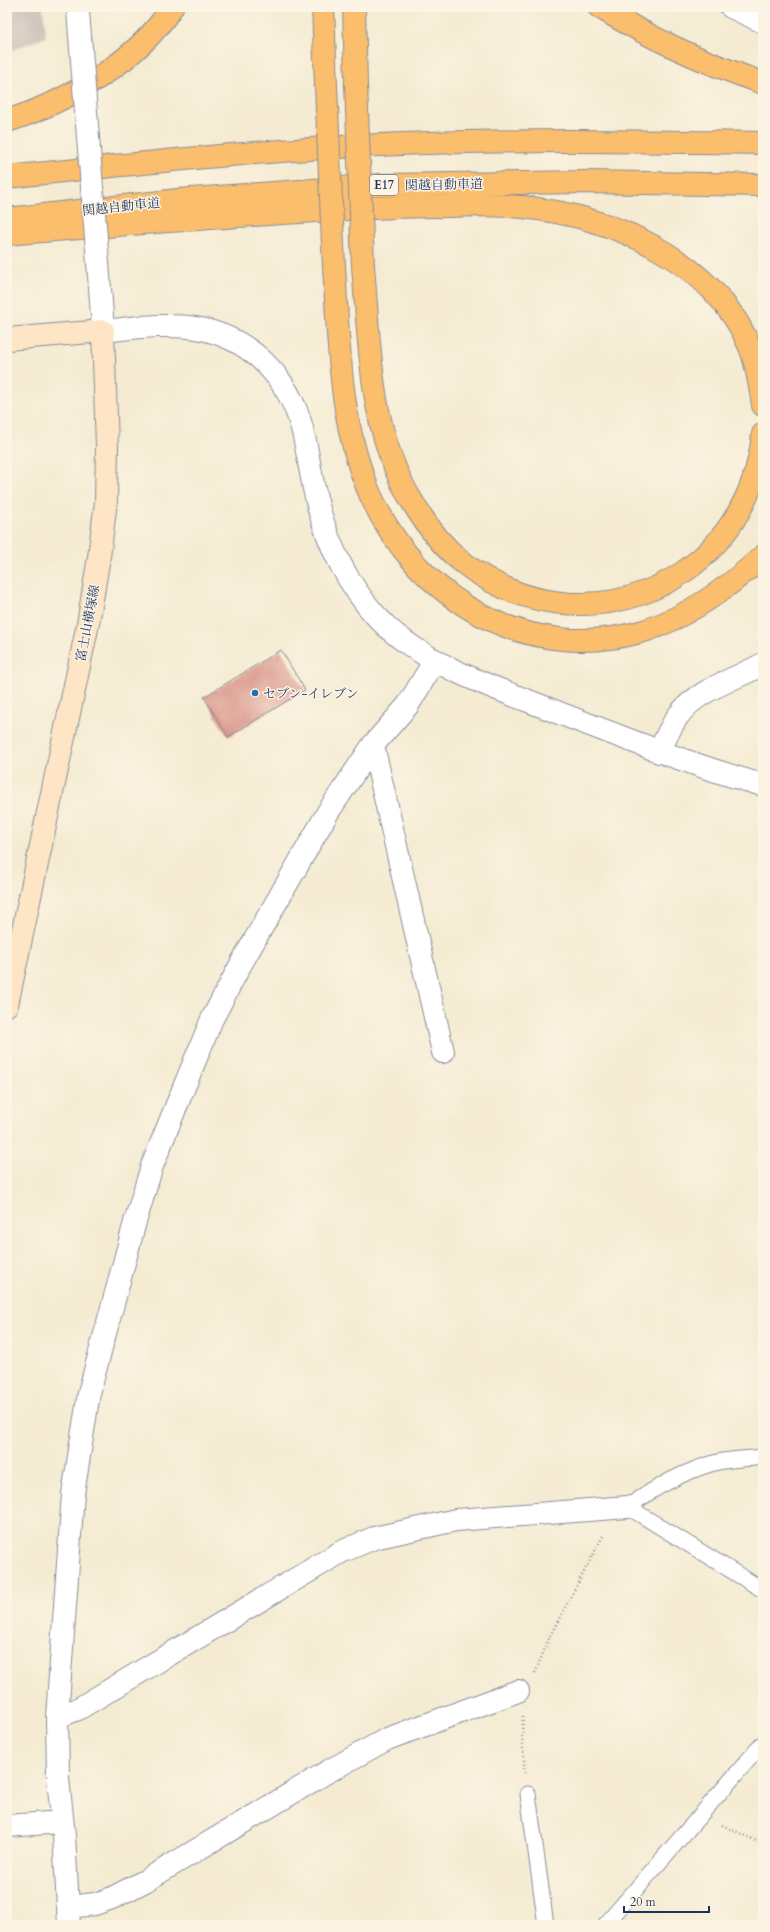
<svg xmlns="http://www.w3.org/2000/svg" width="770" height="1932" viewBox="0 0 770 1932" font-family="Cardo,'Noto Serif JP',serif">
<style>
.industrial{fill:#cec1b9}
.building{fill:#d89085}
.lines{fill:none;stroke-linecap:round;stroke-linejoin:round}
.service-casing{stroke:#888d98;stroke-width:17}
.minor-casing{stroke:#888d98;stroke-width:24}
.tertiary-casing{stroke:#888d98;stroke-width:24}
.secondary-casing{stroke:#888d98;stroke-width:24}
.motorway-casing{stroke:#888d98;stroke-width:24}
.path{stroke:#888d98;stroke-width:2.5;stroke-dasharray:1 3;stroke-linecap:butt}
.service{stroke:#fff;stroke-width:15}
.minor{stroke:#fff;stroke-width:22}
.tertiary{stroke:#fff;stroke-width:22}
.secondary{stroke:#fde5c5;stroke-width:22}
.motorway{stroke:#fabe6d;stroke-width:22}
.tertiary-bridge-casing{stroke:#888d98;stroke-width:24;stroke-linecap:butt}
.motorway-bridge-casing{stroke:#888d98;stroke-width:24;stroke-linecap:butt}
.tertiary-bridge{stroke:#fff;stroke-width:22}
.motorway-bridge{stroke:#fabe6d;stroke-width:22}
.poi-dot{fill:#1f6fb2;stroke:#fcf5e5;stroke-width:1.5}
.labels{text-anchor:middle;stroke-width:3;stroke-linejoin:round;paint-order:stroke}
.shield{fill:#fcf5e5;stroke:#5e6a86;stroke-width:1}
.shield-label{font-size:12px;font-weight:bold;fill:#1b2f5e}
.street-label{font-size:13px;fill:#1b2f5e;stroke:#fcf5e5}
.poi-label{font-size:13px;fill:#1b2f5e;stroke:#fcf5e5;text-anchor:start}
</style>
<rect width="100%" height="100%" fill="#fcf5e5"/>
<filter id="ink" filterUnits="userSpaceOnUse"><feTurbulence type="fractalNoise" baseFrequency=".025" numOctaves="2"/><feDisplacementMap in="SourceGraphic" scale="8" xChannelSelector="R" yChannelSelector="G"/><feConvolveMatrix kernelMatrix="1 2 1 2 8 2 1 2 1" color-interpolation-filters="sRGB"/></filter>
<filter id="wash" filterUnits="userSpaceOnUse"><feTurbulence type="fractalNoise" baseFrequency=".012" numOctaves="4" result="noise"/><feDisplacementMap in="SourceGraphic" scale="16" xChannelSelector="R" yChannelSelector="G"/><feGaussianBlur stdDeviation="0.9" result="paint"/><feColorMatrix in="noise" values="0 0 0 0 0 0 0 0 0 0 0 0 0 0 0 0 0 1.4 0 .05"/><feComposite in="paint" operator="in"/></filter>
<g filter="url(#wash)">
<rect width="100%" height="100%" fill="#f4ebd2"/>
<path class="industrial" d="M7 7H43L46 37 7 52Z"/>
<g id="blocks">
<path class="building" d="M281 650 305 690 228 737 204 697Z"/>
</g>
</g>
<g filter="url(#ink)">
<use href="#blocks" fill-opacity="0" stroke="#888d98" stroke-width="1"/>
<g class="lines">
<defs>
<path id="service" d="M763 1457C747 1459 729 1459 714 1463 682 1472 654 1488 628 1507L763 1590
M528 1794 546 1925
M605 1925 763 1743"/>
<path id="minor" d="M373 745 443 1052
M659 752C665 740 670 727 678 716 698 689 734 680 763 664
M57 1717 78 1709 341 1552 374 1538 456 1520 628 1507
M7 1826 62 1822
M68 1907 95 1904 112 1898 145 1881 327 1772 387 1739 518 1691
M69 1925 64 1836 58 1778 57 1717 73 1494 89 1393 135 1222 152 1166 173 1114 212 1019 242 962 328 812 373 745 408 705 435 660"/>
<path id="tertiary" d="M731 7 763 22
M101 301 103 331C134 328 166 323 196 328 249 337 288 376 302 428 310 459 312 492 323 522 335 560 358 600 387 627 433 669 502 690 559 713 627 739 693 766 763 785"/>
<path id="secondary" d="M7 339 103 331 107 446 106 502 99 557 88 624 7 1005"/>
<path id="motorway" d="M323 7 326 86
M354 7 356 84
M599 7C651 39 705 63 763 83
M7 121C67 102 138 61 172 7
M7 177C131 164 254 151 379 145 507 139 635 141 763 143
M7 219 178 200 381 185 586 182 763 185
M7 234C104 226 201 218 299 212 349 209 399 206 449 206 473 205 498 205 522 207 611 216 713 259 750 347 757 365 760 385 763 405
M363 266C370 345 369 433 413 503 425 523 442 546 461 561 580 656 748 585 763 434
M334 267C339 344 339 423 370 494 418 602 531 666 647 630 691 615 729 587 763 556"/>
</defs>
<use href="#service" class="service-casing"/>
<use href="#minor" class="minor-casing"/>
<use href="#tertiary" class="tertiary-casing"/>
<use href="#secondary" class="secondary-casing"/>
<use href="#motorway" class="motorway-casing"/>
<path class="path" d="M535 1673 550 1636 604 1534
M523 1716 522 1736 525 1773
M722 1825 763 1844"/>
<use href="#service" class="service"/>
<use href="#minor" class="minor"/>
<use href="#tertiary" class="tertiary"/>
<use href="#secondary" class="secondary"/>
<use href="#motorway" class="motorway"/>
<defs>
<path id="tertiary-bridge" d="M78 11 101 301"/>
<path id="motorway-bridge" d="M356 84 363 266
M326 86 334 267"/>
</defs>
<use href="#tertiary-bridge" class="tertiary-bridge-casing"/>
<use href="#motorway-bridge" class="motorway-bridge-casing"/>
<use href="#tertiary-bridge" class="tertiary-bridge"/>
<use href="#motorway-bridge" class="motorway-bridge"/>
</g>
</g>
<circle class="poi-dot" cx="255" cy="693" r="4"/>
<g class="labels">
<rect class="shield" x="370" y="175" width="28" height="20" rx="3"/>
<g class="shield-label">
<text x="384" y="189">E17</text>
</g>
<g class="street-label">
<text transform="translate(444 184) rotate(-1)" y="5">関越自動車道</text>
<text transform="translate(121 206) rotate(-6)" y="5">関越自動車道</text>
<text transform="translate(87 623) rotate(-79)" y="5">富士山横塚線</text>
</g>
<g class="poi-label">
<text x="263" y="698">セブン-イレブン</text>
</g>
</g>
<rect width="770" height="1932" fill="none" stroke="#fcf5e5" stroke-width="24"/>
<path d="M624 1906v6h85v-6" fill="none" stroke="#1b2f5e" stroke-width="2"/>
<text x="630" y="1906" font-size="12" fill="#1b2f5e" stroke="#fcf5e5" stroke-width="3" paint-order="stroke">20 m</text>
</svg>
